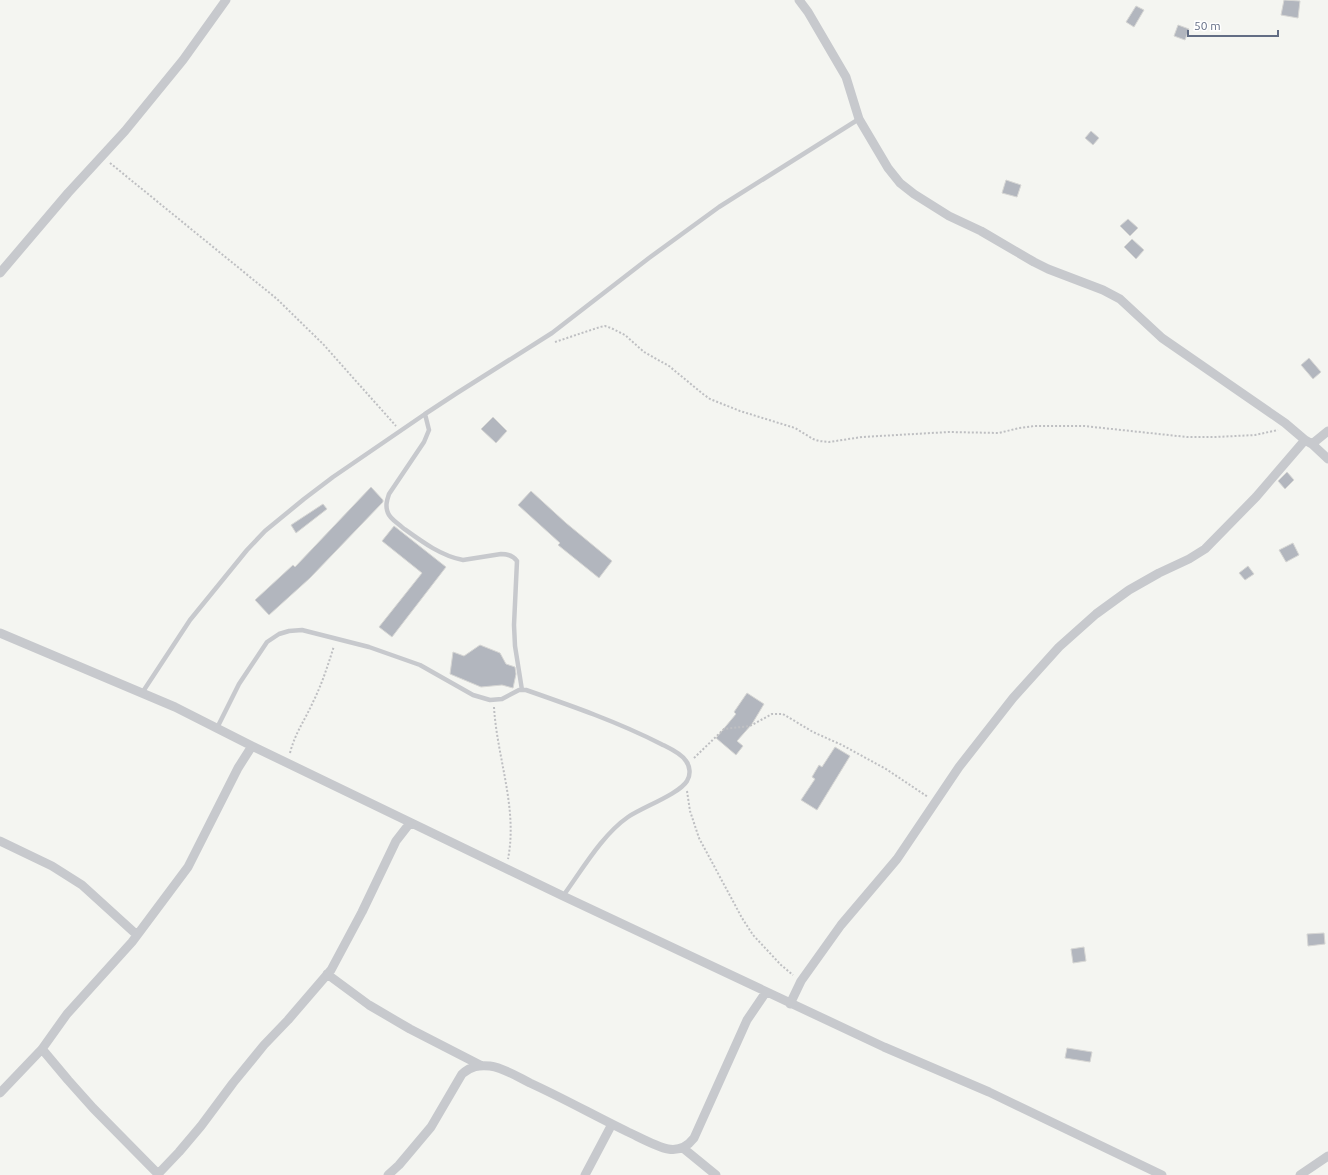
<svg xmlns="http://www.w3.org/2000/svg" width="1328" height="1175" viewBox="0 0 1328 1175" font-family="Ubuntu,sans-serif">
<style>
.building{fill:#b2b6be;stroke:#d6d6d4}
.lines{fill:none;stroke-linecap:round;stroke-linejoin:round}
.path{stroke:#bebfc2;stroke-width:2;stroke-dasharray:2 2;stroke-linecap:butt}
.service{stroke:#c7c9cd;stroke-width:4.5}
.minor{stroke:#c7c9cd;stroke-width:9}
</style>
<rect width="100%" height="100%" fill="#f4f5f1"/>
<path class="building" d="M1284 0 1300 1 1298 18 1281 15Z
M1136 6 1144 10 1134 27 1126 22Z
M1178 25 1189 29 1185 40 1174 36Z
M1091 131 1099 138 1093 145 1085 138Z
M1006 180 1021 185 1017 197 1002 193Z
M1128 219 1138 228 1130 236 1120 226Z
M1132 239 1144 250 1136 259 1124 247Z
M1309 358 1321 372 1313 379 1301 365Z
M493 417 507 431 496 443 481 429Z
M1287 472 1294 480 1285 489 1278 481Z
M371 487 383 500V502L310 578 269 615 255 600 293 565 295 567Z
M531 491 566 523 612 561 599 578 558 545 560 543 518 505Z
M323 504 327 509 296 533 291 525Z
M394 526 446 567 392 637 379 627 422 573 382 541Z
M1293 543 1299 555 1286 562 1279 550Z
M1248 566 1254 574 1245 580 1239 573Z
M480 645 500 653 506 664 515 667 516 674 513 688 502 685 481 687 450 674 453 652 464 656Z
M747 693 764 704 752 724 737 741 743 746 736 755 716 738 736 714 734 712Z
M835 747 850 756 817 810 801 800 815 779 812 777 819 765 822 767Z
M1324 933 1325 944 1308 946 1307 934Z
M1084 947 1086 961 1073 963 1071 949Z
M1067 1048 1092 1052 1090 1062 1065 1058Z"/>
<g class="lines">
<path class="path" d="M110 163 277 299 323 344 396 426
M555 342 600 327 605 326 611 328 625 335 644 352 669 366 703 394 710 399 740 411 795 428 813 439 819 441 829 442 862 437 949 432 999 433 1019 428 1034 426H1084L1187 437H1215L1255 435 1278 430
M494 707C497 758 518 808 508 859
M290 753C295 733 305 720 313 702 322 684 328 665 334 646
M694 758 724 729 750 726 772 714H783L813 732 842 745 886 769 928 797
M687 791 690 811 699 838 742 918 753 935 781 965 793 975"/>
<path class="service" d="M522 690 515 646 514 625 517 561C513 555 507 554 501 554L463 560C441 556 421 541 403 528 398 523 390 519 388 513 385 506 387 500 389 494L424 442 429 430 425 414 457 393 552 333 649 258 719 207 859 119
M142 693 190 620 247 550 265 531 304 499 333 477 425 414
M217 728 239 684 267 642 279 634 289 631 302 630 369 647 420 665 473 695 490 700 502 699 519 690H526C572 706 618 722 661 744 669 748 681 753 686 761 690 766 691 775 687 781 679 794 643 807 628 817 602 835 582 870 563 896"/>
<path class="minor" d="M799 0 808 12 846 77 859 119 888 168 900 183 914 194 949 216 981 231 1034 262 1048 269 1103 290 1120 299 1162 338 1285 423 1305 440 1312 444 1328 459
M0 273 68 193 125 131 183 60 226 0
M1312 444 1328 431
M0 633 175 707 252 746 563 896 884 1047 989 1092 1162 1175
M0 841 52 866 82 885 137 935
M327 974 369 1005 410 1029 482 1066
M790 1004 801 981 841 925 897 859 959 767 1013 698 1059 647 1096 614 1129 590 1159 573 1189 559 1205 549 1256 497 1305 440
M42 1049 68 1080 93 1108 159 1175
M0 1093 42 1049 67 1014 132 942 188 867 238 768 252 746
M683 1148 716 1175
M158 1174 179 1152 201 1126 233 1083 264 1045 288 1020 331 970 362 912 396 841 410 823
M388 1175 399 1165 431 1127 462 1074C471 1066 479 1065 490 1066 504 1068 518 1077 530 1083 563 1098 595 1116 628 1132 639 1137 657 1147 668 1149 679 1151 687 1147 694 1138L747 1020 766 992
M585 1175 612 1124
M1300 1175 1328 1156"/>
</g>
<path d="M1188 30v6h90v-6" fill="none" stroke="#626d84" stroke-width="2"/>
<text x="1194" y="30" font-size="12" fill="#626d84" stroke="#ffffff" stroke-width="3" paint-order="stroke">50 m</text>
</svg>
